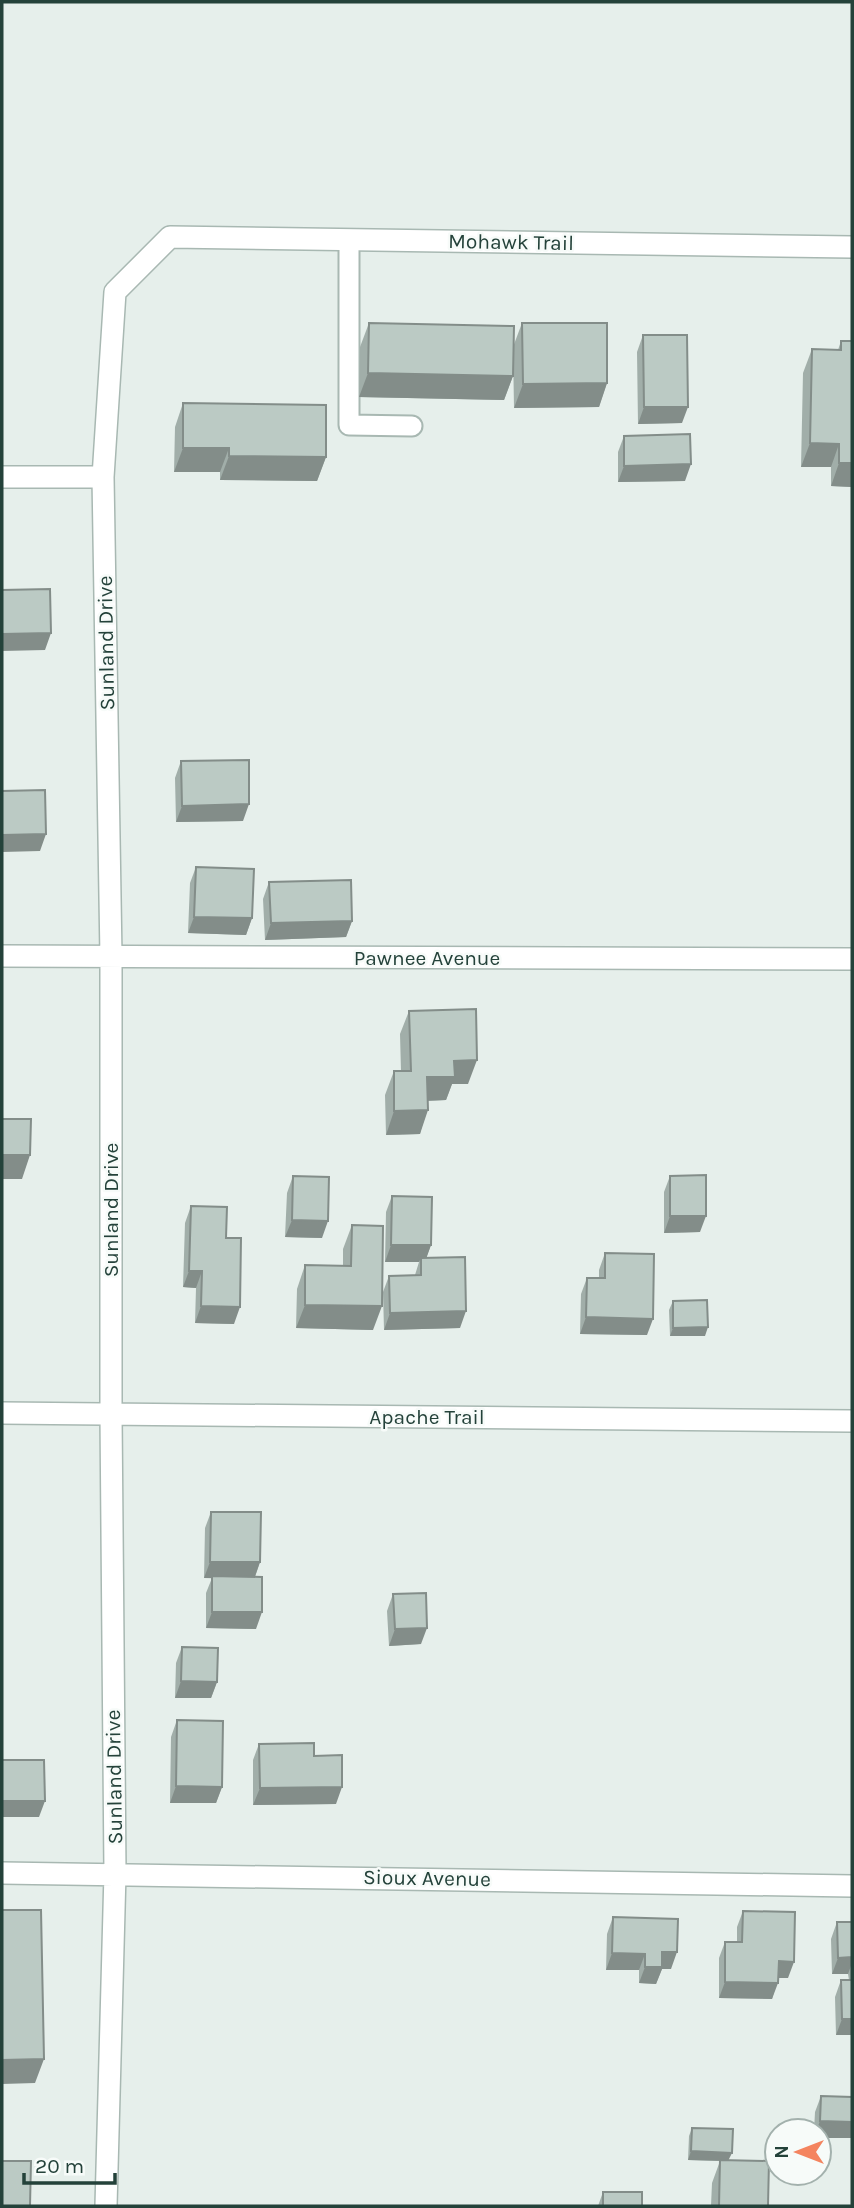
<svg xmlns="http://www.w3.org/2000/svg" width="854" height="2208" viewBox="0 0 854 2208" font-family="Karla,sans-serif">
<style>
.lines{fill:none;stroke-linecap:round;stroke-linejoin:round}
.lane-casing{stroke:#a8b8b2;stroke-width:23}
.street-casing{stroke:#a8b8b2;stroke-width:24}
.lane{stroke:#fff;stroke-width:19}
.street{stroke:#fff;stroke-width:21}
.wall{fill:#a1aea9}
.shaded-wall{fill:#838d89}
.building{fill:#bbcac4;stroke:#838d89;stroke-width:2}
.labels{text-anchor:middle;stroke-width:5;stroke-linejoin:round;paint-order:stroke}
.street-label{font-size:21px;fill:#24423a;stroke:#f7fbf9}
</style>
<rect width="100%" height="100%" fill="#e6efeb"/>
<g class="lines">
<defs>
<path id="lane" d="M349 240V425L412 426"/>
<path id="street" d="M2 477H103
M2 956 852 959
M2 1413 852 1421
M2 1873 852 1886
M106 2206 115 1873 111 1415V957L103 477 115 292 170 237 852 247"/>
</defs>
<use href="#lane" class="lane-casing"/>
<use href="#street" class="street-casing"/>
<use href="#lane" class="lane"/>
<use href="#street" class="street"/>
</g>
<path class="wall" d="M369 323 513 347 522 323 607 383 599 407 514 408 513 350V376L504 400 359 397 360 347Z
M643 335 682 423 638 424 637 352Z
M841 341H852V487L831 486V467H801L803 373 812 349 838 350Z
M183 403 326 457 317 481 220 480V472H174L175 427Z
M624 436 685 481 618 482V452Z
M181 761 243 821 176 822 175 778Z
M196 867 252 918 246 935 188 933 190 883Z
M269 882 352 921 346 937 265 940 263 899Z
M409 1011 468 1084H452L446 1100 428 1101 420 1134 386 1135 385 1095 394 1071H401L400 1034Z
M293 1176 322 1238 285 1237 287 1193Z
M670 1176 700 1232 664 1233V1192Z
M392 1196 431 1245 426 1258 460 1328 384 1330 383 1292 389 1276 415 1275 419 1262H385L386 1212Z
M191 1206 226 1238 234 1324 195 1323 196 1288 183 1287 185 1223Z
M352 1225 373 1330 296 1328 297 1289 305 1265 343 1266V1249Z
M605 1253 647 1335 580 1334 581 1294 587 1278H599V1270Z
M673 1301 705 1336H670L669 1310Z
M211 1512 260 1562 255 1577 256 1629 206 1628V1593L212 1578H204L205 1528Z
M393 1594 421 1644 389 1646 387 1611Z
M182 1647 217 1682 211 1698H175L176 1663Z
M177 1720 222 1787 216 1803H170L171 1737Z
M259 1744 314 1756 336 1804 253 1805V1760Z
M743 1911 788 1978H778L772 1999 719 1998V1958L725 1942H737V1927Z
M613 1917 671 1969H662L656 1984 639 1983V1970H606L607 1934Z
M837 1922H852V2035H836L835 1997 841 1980H849L848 1974H832L831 1939Z
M821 2096 852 2097V2138H819V2131H814L815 2112Z
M692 2128 729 2160 768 2206H711L712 2183 720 2161 688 2160 689 2136Z
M603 2192 642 2206H598Z"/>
<path class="shaded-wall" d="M368 373 513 376 504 400 359 397Z
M607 383 599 407 514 408 523 384Z
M644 407H688L682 423 638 424Z
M810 443 839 444 831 467H801Z
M183 448H229L220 472H174Z
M229 456 326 457 317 481 220 480Z
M839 463H852V487L831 486Z
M691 464 685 481 618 482 624 466Z
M51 633 45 650 2 651V634Z
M249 804 243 821 176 822 182 806Z
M46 834 40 851 2 852V835Z
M194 917 252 918 246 935 188 933Z
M352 921 346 937 265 940 271 923Z
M477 1060 468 1084H452L446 1100 419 1101 427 1077 454 1061Z
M428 1110 420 1134 386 1135 394 1111Z
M2 1155H30L22 1179H2Z
M670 1216H706L700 1232 664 1233Z
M292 1220 328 1221 322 1238 285 1237Z
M391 1245H431L425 1262 421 1258 419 1262H385Z
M189 1271H202L196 1288 183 1287Z
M305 1305 382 1306 373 1330 296 1328Z
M201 1306 240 1307 234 1324 195 1323Z
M466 1311 460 1328 384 1330 390 1313Z
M586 1317 653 1319 647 1335 580 1334Z
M708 1327 705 1336H670L673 1328Z
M210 1562H260L254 1579 204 1578Z
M212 1612H262L256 1629 206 1628Z
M427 1628 421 1644 389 1646 395 1629Z
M181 1681 217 1682 211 1698H175Z
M176 1786 222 1787 216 1803H170Z
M342 1787 336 1804 253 1805 260 1788Z
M2 1801H45L39 1817H2Z
M662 1952H677L671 1969H662L656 1984 639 1983 645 1967Z
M612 1953 645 1954 639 1970H606Z
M852 1957V1963L848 1974H832L838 1958Z
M779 1961 794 1962 788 1978H773Z
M725 1982 778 1983 772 1999 719 1998Z
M842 2019H852V2035H836Z
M44 2059 35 2083 2 2084V2060Z
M820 2121 852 2122V2138H819V2131H816Z
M691 2151 732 2153 728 2161 688 2160Z"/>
<path class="building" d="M369 323 514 326 513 376 368 373Z
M522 323H607V383L523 384Z
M643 335H687L688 407H644Z
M841 341H852V463H839V444L810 443 812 349 841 350Z
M183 403 326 405V457L229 456V448H183Z
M690 434 691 464 624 466V436Z
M50 589 51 633 2 634V590Z
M249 760V804L182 806 181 761Z
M45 790 46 834 2 835V791Z
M196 867 254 869 252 918 194 917Z
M351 880 352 921 271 923 269 882Z
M476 1009 477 1060 454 1061 455 1077H427L428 1110 394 1111V1071H411L409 1011Z
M2 1054V1119H31L30 1155H2Z
M706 1175V1216H670V1176Z
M293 1176 329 1177 328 1221 292 1220Z
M392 1196 432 1197 431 1245H391Z
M191 1206 227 1207 226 1238H241L240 1307 201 1306 202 1271H189Z
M352 1225 383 1226 382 1306 305 1305V1265L351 1266Z
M605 1253 654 1254 653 1319 586 1317 587 1278H605Z
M465 1257 466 1311 390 1313 389 1276 421 1275V1258Z
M707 1300 708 1327 673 1328V1301Z
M211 1512H261L260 1562H210Z
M212 1576 262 1577V1612H212Z
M426 1593 427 1628 395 1629 393 1594Z
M182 1647 218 1648 217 1682 181 1681Z
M177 1720 223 1721 222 1787 176 1786Z
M314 1743V1756L342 1755V1787L260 1788 259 1744Z
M2 1760H44L45 1801H2Z
M2 1910H41L44 2059 2 2060Z
M743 1911 795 1912 794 1962 779 1961 778 1983 725 1982V1942H742Z
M613 1917 678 1919 677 1952H662V1967H645V1954L612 1953Z
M837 1922H852V1957L838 1958Z
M841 1980H852V2019H842Z
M821 2096 852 2097V2122L820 2121Z
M692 2128 733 2129 732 2153 691 2151Z
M720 2160 769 2161 768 2206H719Z
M2 2161H31L30 2206H2Z
M603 2192H642V2206H603Z"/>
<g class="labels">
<g class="street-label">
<text transform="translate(511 242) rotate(1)" y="7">Mohawk Trail</text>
<text transform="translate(106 643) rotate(-91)" y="7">Sunland Drive</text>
<text x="427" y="965">Pawnee Avenue</text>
<text transform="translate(111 1210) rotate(-90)" y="7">Sunland Drive</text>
<text x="427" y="1424">Apache Trail</text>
<text transform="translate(114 1777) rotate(-91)" y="7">Sunland Drive</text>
<text transform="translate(427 1878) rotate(1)" y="7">Sioux Avenue</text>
</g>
</g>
<rect width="854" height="2208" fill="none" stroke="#24423a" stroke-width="7"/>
<g transform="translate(798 2152) rotate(270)"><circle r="33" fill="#f7fbf9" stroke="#a3b1ad" stroke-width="2"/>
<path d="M0-5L12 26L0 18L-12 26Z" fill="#f4845f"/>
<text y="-10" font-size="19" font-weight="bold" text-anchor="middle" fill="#24423a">N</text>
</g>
<path d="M24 2173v10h91v-10" fill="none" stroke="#24423a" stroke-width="3.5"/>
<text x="35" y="2173" font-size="21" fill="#24423a" stroke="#f7fbf9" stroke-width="5" paint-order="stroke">20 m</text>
</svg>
